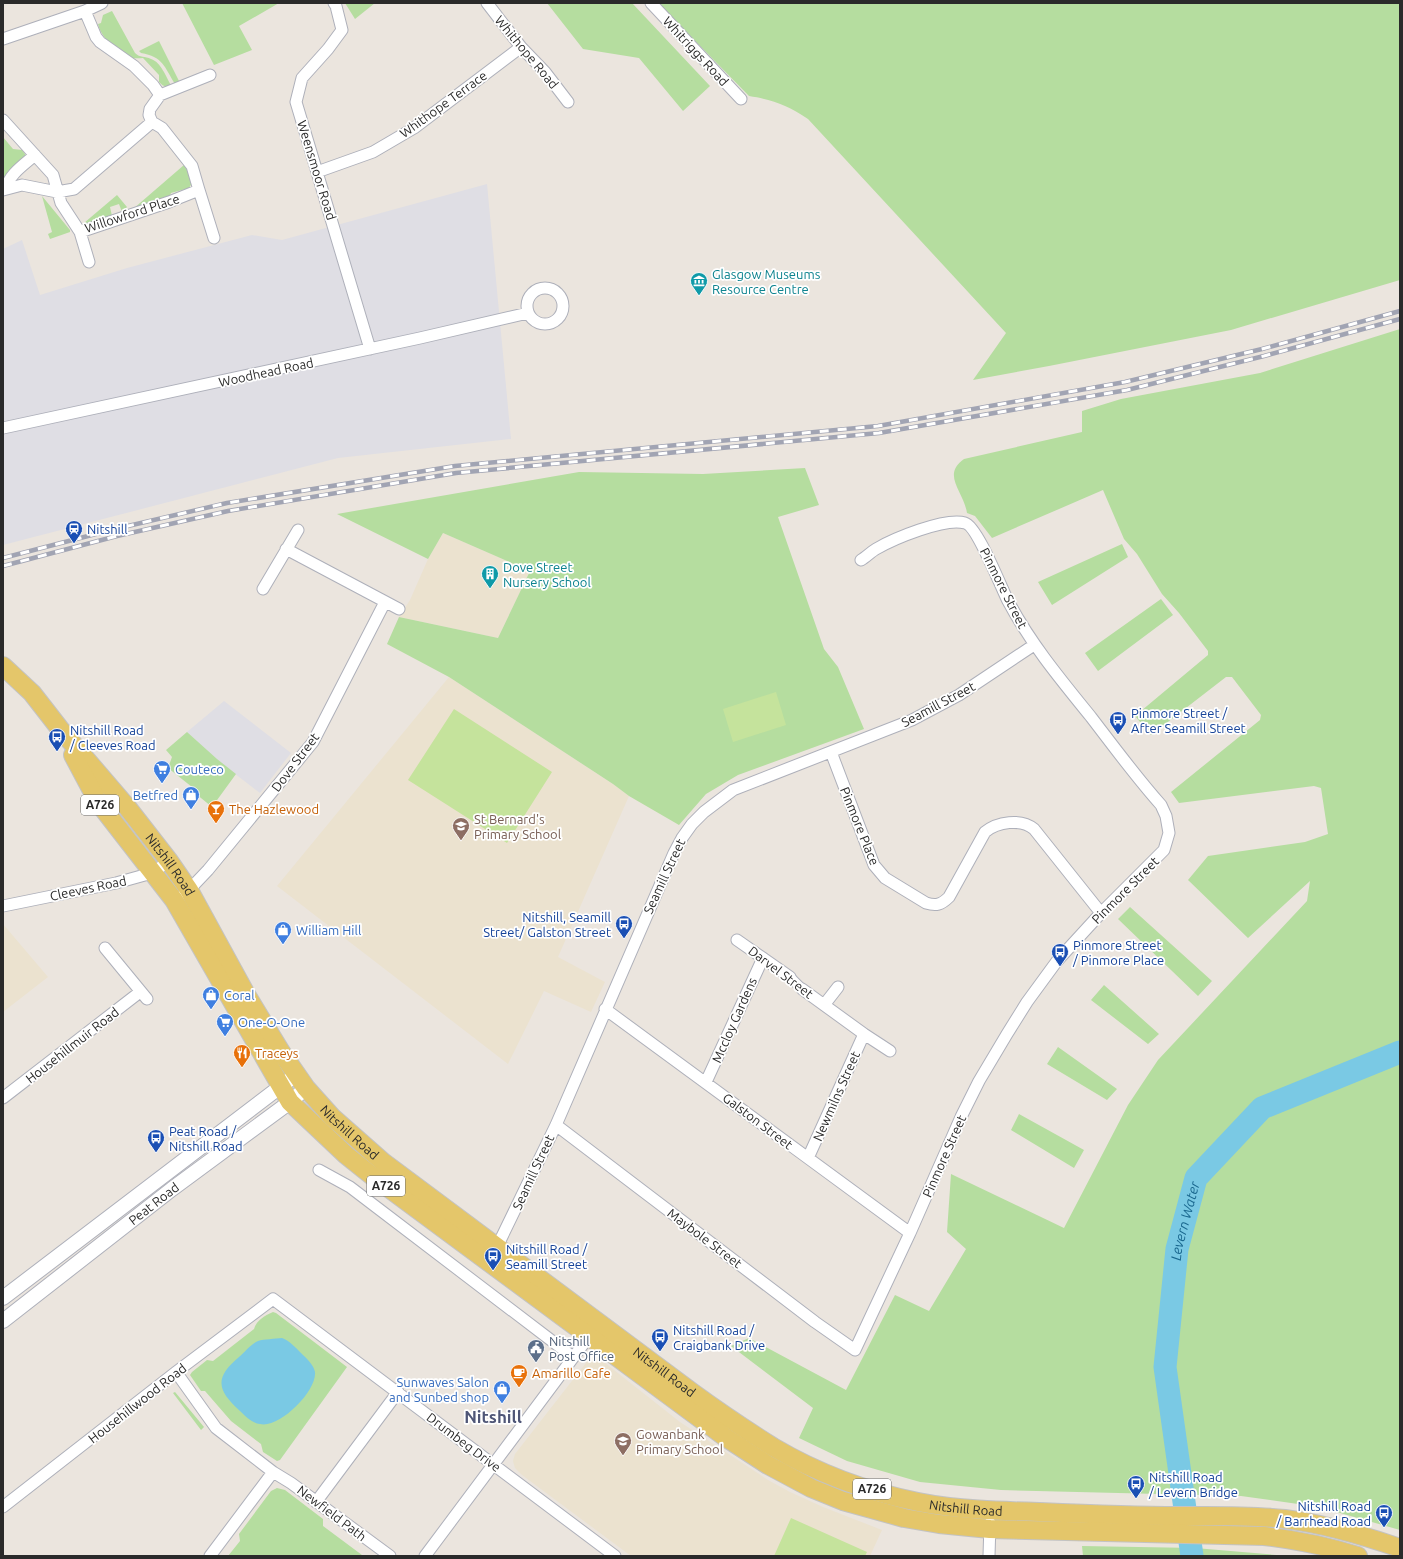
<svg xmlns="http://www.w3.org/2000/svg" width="1403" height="1559" viewBox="0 0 1403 1559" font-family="Ubuntu,sans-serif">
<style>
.industrial{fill:#dfdee4}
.education{fill:#ebe2cf}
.green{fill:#b5dd9f}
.pitch{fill:#c5e39c}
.water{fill:#7ac9e4}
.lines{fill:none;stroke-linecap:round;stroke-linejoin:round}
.river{stroke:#7ac9e4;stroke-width:23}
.pedestrian-casing{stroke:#aeb0ba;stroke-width:11}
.minor-casing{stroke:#aeb0ba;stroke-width:13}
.tertiary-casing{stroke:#aeb0ba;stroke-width:16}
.primary-casing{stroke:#c3c3c3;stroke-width:20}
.pedestrian{stroke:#fff;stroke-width:9}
.minor{stroke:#fff;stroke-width:11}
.tertiary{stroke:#fff;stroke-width:14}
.primary{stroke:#e4c66a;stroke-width:18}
.rail-casing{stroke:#a1a4b3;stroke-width:4.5}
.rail{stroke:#fff;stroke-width:3;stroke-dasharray:9;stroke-linecap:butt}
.labels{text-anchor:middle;stroke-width:3.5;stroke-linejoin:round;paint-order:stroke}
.shield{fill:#fff;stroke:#6a6a6a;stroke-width:1}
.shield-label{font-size:12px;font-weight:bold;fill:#2a2a2a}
.street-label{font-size:13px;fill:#2a2a2a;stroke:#fff}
.culture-label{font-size:13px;fill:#0d838f;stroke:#fff;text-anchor:start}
.transit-label{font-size:13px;fill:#164399;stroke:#fff;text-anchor:start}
.shop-label{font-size:13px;fill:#366cbe;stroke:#fff;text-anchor:start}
.food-label{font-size:13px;fill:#c56008;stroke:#fff;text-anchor:start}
.education-label{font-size:13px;fill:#785e54;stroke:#fff;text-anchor:start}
.service-label{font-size:13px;fill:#4e5e75;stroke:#fff;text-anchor:start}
.water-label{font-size:14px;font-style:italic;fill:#1a688f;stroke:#fff}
.district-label{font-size:17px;font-weight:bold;fill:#4f5677;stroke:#fff}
</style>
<rect width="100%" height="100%" fill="#ebe5de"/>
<path class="industrial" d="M487 184 511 439 338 458 3 545V249L22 240 40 295 127 268 252 235 282 240Z
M224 701 291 753 260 793 217 760 187 732Z"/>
<path class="education" d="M443 533 530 571 498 638 399 617 410 600 428 559Z
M449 677 613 784 629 796 558 957 605 982 591 1012 544 991 508 1064 277 886Z
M3 924 48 977 3 1012Z
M595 1355 680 1422 768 1480 790 1492 823 1507 882 1530 870 1556H631L522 1475 515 1468 513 1461 515 1454 589 1359Z"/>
<path class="green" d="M182 3H279L239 26 252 50 214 65Z
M345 3H375L355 19Z
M547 3H632L710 86 683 111 639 58 583 49Z
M658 3H1400V280L1231 330 1049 366 973 380 1006 333 808 119C787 105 774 100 749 96Z
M112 11 135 53C140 58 145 56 151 59 161 62 166 77 171 85 165 88 163 86 159 82V75L143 58C139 58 134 59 130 57 117 51 101 38 98 24L101 23 103 15Z
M159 41 179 81 175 84C164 66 163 57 141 53L139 51Z
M3 137 13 149 22 150 28 158 3 180Z
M184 165 186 166 192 183 189 188 171 193 169 198 133 209Z
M117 195 127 207 122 212 119 204 110 207 112 216 85 225 84 223Z
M42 196 70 230V232L50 239 48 234 52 232Z
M1400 329V1530L1319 1507 1241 1496 1001 1490 920 1482 847 1461 799 1438 813 1408 731 1346 749 1338 846 1390 895 1295 929 1311 966 1249 947 1232 951 1174 1064 1228 1128 1105 1158 1060 1307 901 1310 881 1248 938 1188 880 1208 856 1305 842 1328 834 1321 788 1314 786 1179 803 1171 792 1260 720 1261 715 1232 677H1226L1151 735 1135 716 1208 655V651L1179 613 1162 594 1137 554 1124 539 1103 490 992 538 975 516 967 513C964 492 941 475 964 459L1082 432V411L1121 399 1260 373Z
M805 468 819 505 778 517 824 649 838 667 864 729 738 775 706 794 679 825 629 796 613 784 449 677 387 644 399 617 498 638 530 571 443 533 428 559 337 514 579 472 703 474Z
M1122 544 1128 557 1052 605 1038 582Z
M1161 599 1173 615 1098 671 1085 653Z
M187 732 217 759 236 774 212 807 190 789 192 787 168 768 172 757 166 750Z
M1130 907 1212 981 1198 996 1118 919Z
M1104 985 1159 1034 1148 1044 1091 1000Z
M1058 1047 1117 1089 1107 1100 1047 1064Z
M1019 1114 1084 1150 1074 1168 1011 1130Z
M273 1312 276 1313 347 1367 280 1460 277 1461 263 1452 261 1444 231 1421 205 1391H201L190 1375 192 1372 207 1360 213 1361 254 1329C257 1320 264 1316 273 1312Z
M175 1392 204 1427 201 1430 173 1393Z
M277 1488 285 1490 323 1519V1526L362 1555 371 1556H228L240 1541 239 1534 271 1491Z
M1082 1546 1195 1548 1289 1556H1083Z"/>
<path class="pitch" d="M776 692 786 725 733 742 723 709Z
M454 709 552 772 507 843 408 780Z
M791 1518 867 1552 865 1556H774Z"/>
<path class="water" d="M282 1338C290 1341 295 1347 301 1353 306 1358 314 1365 315 1372 317 1391 279 1429 260 1424 252 1423 245 1416 240 1411 217 1390 214 1378 239 1357 245 1352 251 1344 258 1341 264 1339 275 1339 282 1338Z"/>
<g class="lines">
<g class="river">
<path id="s1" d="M1185 1509 1165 1367 1177 1249 1196 1178 1262 1108 1400 1052"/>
<path d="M1190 1542 1192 1556"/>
</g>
<defs>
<path id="pedestrian" d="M790 977 802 989"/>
<path id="minor" d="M334 3 336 6 342 30 328 49 302 78 296 102 370 349
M487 3 521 47 545 72 568 102
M651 3 741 99
M3 39 85 11 102 3
M160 95 210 75
M3 120 53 175 61 203 80 232 169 202 199 190 192 166 162 128 152 122 149 115 150 109 160 95 153 85 134 66 100 42 96 37 85 11
M317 172 373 152 414 128 521 47
M6 189C8 175 25 164 35 155
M3 190 22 185 57 192 74 189 152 122
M199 190 214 238
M80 232 89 262
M527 306a18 18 0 1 1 36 0a18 18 0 1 1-36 0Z
M3 428 420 338 528 313
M286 549 399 609
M263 589 298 530
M831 752 874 865 885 878 926 903C936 906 941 905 949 897L985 832C997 822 1021 818 1034 829L1101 913
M184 893 189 890 208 870 313 742 385 602
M3 906 116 883 152 873 169 861
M737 940 790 977
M105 948 147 999
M802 989 864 1034 890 1051
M824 1005 838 987
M605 1009 910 1233
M706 1082 763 958
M3 1098 140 992
M556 1125 815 1322 855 1350 910 1233 961 1117 979 1081 1007 1034 1027 1002 1057 961 1101 913 1164 850 1169 833 1166 816 1161 805C1136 777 1114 747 1091 717 1061 680 1031 644 1008 601 1001 587 977 526 965 523 945 517 893 539 876 549 871 552 866 557 861 560
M808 1158 864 1034
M319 1170 350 1187 573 1357
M495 1251 556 1125 674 853 682 838 692 824 704 812 733 790 912 720 959 695 1034 645
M176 1372 216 1428 273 1472
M316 1502 398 1392
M3 1507 176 1372 273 1299 615 1556
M210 1556 273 1472 291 1483 390 1556
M425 1556 593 1331
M989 1556 990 1523"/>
<g id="tertiary">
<path d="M3 1298 297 1074"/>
<path id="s2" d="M3 1321 172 1189 290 1102 306 1088"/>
</g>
<g id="primary">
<path id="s3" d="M3 666 32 693 60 729 127 807 169 861 189 890 247 996 281 1052 306 1088 332 1117 383 1162 693 1393C719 1412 746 1430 773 1447 817 1473 869 1492 918 1502 958 1510 1000 1511 1040 1512 1086 1514 1132 1516 1178 1516 1214 1516 1249 1515 1285 1519 1325 1524 1362 1535 1400 1548"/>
<path d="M73 755 98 802 174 900 290 1102 346 1155 371 1175 725 1437 768 1465 811 1488 843 1501 904 1518 939 1524 990 1529 1264 1536C1297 1540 1327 1546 1358 1556"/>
</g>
</defs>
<use href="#pedestrian" class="pedestrian-casing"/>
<use href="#minor" class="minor-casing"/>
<use href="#tertiary" class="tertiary-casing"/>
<use href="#primary" class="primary-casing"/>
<use href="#pedestrian" class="pedestrian"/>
<use href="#minor" class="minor"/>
<use href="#tertiary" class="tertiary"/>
<use href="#primary" class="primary"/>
<defs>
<path id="rail" d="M3 558 115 529 227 503 455 466 878 426 1125 382 1262 349 1400 311
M3 566 117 536 228 511 456 473 879 433 1127 390 1264 356 1400 319"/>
</defs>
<use href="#rail" class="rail-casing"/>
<use href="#rail" class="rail"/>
</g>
<defs>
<symbol id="museum-pin" viewBox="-11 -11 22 30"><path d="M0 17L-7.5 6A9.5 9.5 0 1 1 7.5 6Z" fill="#0f9aa8" stroke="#fff"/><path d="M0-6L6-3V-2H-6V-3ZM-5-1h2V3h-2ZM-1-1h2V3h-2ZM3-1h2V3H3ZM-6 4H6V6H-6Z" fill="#fff"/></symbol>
<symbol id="station-pin" viewBox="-11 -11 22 30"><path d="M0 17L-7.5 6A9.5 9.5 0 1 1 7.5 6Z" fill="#1a4fb4" stroke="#fff"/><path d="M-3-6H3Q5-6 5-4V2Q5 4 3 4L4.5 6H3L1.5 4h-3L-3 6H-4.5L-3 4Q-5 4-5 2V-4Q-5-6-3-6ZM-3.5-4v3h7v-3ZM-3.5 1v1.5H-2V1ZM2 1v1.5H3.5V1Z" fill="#fff"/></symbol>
<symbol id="building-pin" viewBox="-11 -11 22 30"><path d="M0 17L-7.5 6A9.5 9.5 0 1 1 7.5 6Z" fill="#0f9aa8" stroke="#fff"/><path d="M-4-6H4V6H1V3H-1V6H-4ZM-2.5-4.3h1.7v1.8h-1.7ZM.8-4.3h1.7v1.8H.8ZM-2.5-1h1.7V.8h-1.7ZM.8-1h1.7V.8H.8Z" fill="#fff"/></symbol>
<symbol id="bus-pin" viewBox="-11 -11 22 30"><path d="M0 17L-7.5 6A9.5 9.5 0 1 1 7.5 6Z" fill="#1a4fb4" stroke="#fff"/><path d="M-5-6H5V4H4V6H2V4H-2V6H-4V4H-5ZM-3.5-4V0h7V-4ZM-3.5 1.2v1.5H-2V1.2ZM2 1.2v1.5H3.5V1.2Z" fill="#fff"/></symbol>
<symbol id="supermarket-pin" viewBox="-11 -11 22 30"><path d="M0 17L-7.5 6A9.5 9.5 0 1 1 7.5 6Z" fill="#3f7fe0" stroke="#fff"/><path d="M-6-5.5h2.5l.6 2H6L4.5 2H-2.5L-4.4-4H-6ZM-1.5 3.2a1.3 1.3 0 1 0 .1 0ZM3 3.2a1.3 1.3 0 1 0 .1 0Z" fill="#fff"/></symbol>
<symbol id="shop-pin" viewBox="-11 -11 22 30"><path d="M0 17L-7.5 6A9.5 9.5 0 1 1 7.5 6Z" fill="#3f7fe0" stroke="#fff"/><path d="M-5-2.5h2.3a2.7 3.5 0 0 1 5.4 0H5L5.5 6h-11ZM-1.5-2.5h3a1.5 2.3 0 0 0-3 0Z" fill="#fff"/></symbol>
<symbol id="bar-pin" viewBox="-11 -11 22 30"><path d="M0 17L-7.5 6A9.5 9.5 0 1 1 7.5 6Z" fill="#e8710a" stroke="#fff"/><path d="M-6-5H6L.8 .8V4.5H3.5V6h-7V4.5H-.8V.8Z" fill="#fff"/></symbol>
<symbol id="school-pin" viewBox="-11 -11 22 30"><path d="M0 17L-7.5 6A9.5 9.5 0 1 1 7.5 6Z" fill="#8d6e63" stroke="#fff"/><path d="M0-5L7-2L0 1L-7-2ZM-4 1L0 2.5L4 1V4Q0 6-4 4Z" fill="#fff"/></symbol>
<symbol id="restaurant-pin" viewBox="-11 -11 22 30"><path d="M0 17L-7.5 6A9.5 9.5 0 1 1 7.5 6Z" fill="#e8710a" stroke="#fff"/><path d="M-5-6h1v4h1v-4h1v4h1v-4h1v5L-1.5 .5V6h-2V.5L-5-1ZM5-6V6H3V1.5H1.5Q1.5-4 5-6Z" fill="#fff"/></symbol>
<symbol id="civic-pin" viewBox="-11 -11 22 30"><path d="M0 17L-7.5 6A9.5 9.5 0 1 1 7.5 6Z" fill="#5c6f8a" stroke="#fff"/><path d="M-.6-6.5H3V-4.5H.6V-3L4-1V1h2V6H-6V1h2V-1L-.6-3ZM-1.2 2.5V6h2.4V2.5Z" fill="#fff"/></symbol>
<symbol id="cafe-pin" viewBox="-11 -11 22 30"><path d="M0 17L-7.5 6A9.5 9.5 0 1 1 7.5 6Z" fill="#e8710a" stroke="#fff"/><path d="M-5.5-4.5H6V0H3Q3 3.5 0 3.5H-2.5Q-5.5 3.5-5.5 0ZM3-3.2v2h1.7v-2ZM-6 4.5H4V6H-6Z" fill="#fff"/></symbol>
</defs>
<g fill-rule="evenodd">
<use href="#museum-pin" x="689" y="271" width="20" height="27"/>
<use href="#station-pin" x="64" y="519" width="20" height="27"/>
<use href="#building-pin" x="480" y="564" width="20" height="27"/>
<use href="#bus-pin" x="1108" y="710" width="20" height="27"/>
<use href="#bus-pin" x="47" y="727" width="20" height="27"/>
<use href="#supermarket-pin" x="152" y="759" width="20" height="27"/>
<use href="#shop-pin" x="181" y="785" width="20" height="27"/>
<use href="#bar-pin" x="206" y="799" width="20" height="27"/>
<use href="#school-pin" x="451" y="816" width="20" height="27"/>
<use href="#bus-pin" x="614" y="914" width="20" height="27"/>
<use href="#shop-pin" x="273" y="920" width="20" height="27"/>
<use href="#bus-pin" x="1050" y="942" width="20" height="27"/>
<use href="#shop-pin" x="201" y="985" width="20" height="27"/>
<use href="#supermarket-pin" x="215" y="1012" width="20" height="27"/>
<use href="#restaurant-pin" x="232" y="1043" width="20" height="27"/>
<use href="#bus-pin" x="146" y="1128" width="20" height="27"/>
<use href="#bus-pin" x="483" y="1246" width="20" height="27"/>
<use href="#bus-pin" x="650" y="1327" width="20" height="27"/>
<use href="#civic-pin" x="526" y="1338" width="20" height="27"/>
<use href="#cafe-pin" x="509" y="1363" width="20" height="27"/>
<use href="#shop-pin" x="492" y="1379" width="20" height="27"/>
<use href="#school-pin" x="613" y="1431" width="20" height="27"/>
<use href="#bus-pin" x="1126" y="1474" width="20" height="27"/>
<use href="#bus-pin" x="1374" y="1503" width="20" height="27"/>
</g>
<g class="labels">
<g class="shield">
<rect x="81" y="795" width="38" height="20" rx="3"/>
<rect x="367" y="1176" width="38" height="20" rx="3"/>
<rect x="853" y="1479" width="38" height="20" rx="3"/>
</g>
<g class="shield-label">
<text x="100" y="809">A726</text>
<text x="386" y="1190">A726</text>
<text x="872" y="1493">A726</text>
</g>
<g class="street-label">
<text transform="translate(696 51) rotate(47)" y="5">Whitriggs Road</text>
<text transform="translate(527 52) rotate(50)" y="5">Whithope Road</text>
<text transform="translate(443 104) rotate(-36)" y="5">Whithope Terrace</text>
<text transform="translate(317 170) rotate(73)" y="5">Weensmoor Road</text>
<text transform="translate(132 213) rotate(-18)" y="5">Willowford Place</text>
<text transform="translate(266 372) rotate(-12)" y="5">Woodhead Road</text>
<text transform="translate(1004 588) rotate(63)" y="5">Pinmore Street</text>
<text transform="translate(938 704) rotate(-28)" y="5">Seamill Street</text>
<text transform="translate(295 762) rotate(-53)" y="5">Dove Street</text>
<text transform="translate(860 826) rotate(68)" y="5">Pinmore Place</text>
<text dy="5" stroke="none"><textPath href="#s3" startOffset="260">Nitshill Road</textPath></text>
<text transform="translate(664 876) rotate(-65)" y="5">Seamill Street</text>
<text transform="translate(88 888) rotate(-12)" y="5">Cleeves Road</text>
<text transform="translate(1125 890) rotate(-45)" y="5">Pinmore Street</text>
<text transform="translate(781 972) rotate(37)" y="5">Darvel Street</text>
<text transform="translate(734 1020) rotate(-66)" y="5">Mccloy Gardens</text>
<text transform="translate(72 1045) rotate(-38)" y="5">Househillmuir Road</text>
<text transform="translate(836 1096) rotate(-66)" y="5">Newmilns Street</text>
<text transform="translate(758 1121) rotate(37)" y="5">Galston Street</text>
<text dy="5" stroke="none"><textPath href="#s3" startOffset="584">Nitshill Road</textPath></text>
<text transform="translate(944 1156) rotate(-66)" y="5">Pinmore Street</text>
<text transform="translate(533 1172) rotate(-65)" y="5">Seamill Street</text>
<text dy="5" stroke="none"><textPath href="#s2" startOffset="191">Peat Road</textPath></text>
<text transform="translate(705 1238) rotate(37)" y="5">Maybole Street</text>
<text dy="5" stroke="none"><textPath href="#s3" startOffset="980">Nitshill Road</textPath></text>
<text transform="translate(137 1403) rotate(-38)" y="5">Househillwood Road</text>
<text transform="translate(464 1442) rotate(37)" y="5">Drumbeg Drive</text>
<text dy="5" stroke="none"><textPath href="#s3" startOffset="1316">Nitshill Road</textPath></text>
<text transform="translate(332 1513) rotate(37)" y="5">Newfield Path</text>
</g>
<g class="culture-label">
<text x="712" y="279">Glasgow Museums<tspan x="712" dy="15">Resource Centre</tspan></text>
<text x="503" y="572">Dove Street<tspan x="503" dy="15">Nursery School</tspan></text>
</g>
<g class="transit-label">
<text x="87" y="534">Nitshill</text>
<text x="1131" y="718">Pinmore Street /<tspan x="1131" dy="15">After Seamill Street</tspan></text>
<text x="70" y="735">Nitshill Road<tspan x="70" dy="15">/ Cleeves Road</tspan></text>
<text x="611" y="922" text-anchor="end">Nitshill, Seamill<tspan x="611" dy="15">Street/ Galston Street</tspan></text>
<text x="1073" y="950">Pinmore Street<tspan x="1073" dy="15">/ Pinmore Place</tspan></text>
<text x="169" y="1136">Peat Road /<tspan x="169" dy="15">Nitshill Road</tspan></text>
<text x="506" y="1254">Nitshill Road /<tspan x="506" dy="15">Seamill Street</tspan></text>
<text x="673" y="1335">Nitshill Road /<tspan x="673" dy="15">Craigbank Drive</tspan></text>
<text x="1149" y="1482">Nitshill Road<tspan x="1149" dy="15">/ Levern Bridge</tspan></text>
<text x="1371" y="1511" text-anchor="end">Nitshill Road<tspan x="1371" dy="15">/ Barrhead Road</tspan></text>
</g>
<g class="shop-label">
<text x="175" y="774">Couteco</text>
<text x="178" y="800" text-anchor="end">Betfred</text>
<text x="296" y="935">William Hill</text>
<text x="224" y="1000">Coral</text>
<text x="238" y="1027">One-O-One</text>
<text x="489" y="1387" text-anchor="end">Sunwaves Salon<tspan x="489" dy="15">and Sunbed shop</tspan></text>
</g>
<g class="food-label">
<text x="229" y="814">The Hazlewood</text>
<text x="255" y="1058">Traceys</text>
<text x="532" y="1378">Amarillo Cafe</text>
</g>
<g class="education-label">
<text x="474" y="824">St Bernard's<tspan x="474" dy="15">Primary School</tspan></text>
<text x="636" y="1439">Gowanbank<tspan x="636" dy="15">Primary School</tspan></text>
</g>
<g class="service-label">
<text x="549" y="1346">Nitshill<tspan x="549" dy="15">Post Office</tspan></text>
</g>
<g class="water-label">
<text dy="5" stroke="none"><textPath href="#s1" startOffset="291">Levern Water</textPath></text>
</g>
<g class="district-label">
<text x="493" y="1423">Nitshill</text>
</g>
</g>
<rect width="1403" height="1559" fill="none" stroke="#2a2a2a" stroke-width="8"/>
</svg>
